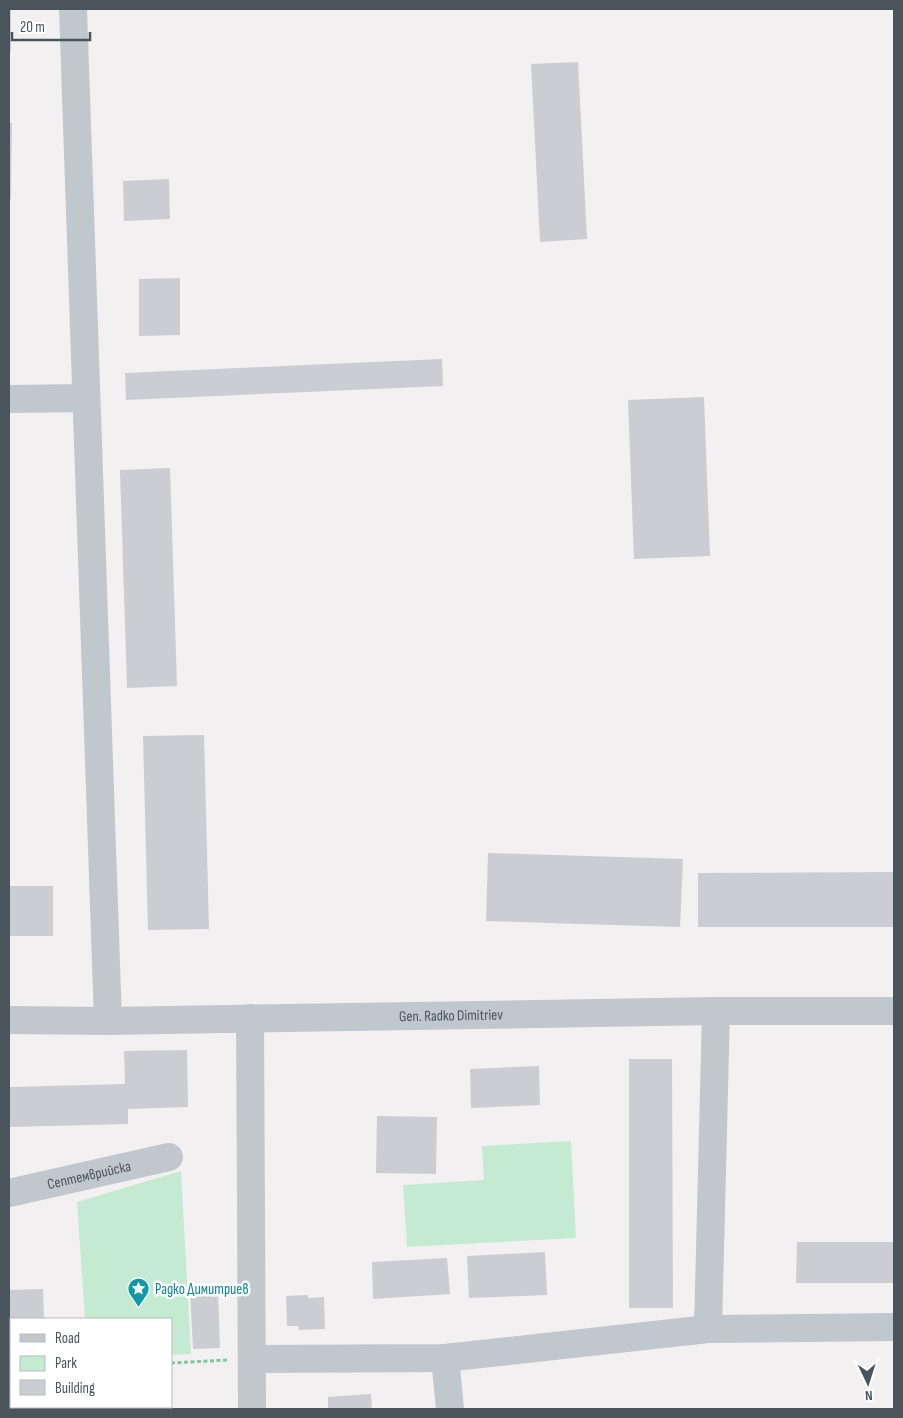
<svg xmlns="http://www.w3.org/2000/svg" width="903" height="1418" viewBox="0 0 903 1418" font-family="'Sofia Sans Condensed',sans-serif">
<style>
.green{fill:#c4ebd1}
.building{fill:#cbcdd2}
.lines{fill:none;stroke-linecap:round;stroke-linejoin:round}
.path{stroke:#7fc69f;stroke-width:3;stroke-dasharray:4 2.5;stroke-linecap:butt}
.minor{stroke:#c0c8cd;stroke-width:28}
.labels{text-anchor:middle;stroke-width:5;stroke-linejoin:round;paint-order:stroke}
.street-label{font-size:15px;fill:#4a545c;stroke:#fff}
.culture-label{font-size:15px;fill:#0d838f;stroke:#fff;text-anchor:start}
</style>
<rect width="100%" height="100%" fill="#f2f0f1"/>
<path class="green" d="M571 1141 576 1238 407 1247 403 1185 484 1180 482 1146Z
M181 1171 191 1354 171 1355V1319H85L77 1202Z"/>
<path class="building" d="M9 9H11V52H9Z
M578 62 587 239 540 242 531 64Z
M9 123H12L11 199H9Z
M169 179 170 219 124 221 123 181Z
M180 278V335L139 336V279Z
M442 359 443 386 126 400 125 373Z
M704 397 710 556 634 559 628 400Z
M170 468 177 686 127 688 120 470Z
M204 735 209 929 148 930 143 736Z
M488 853 683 859 680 927 486 921Z
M894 872V927H698V873Z
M9 886H53V936H9Z
M187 1050 188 1107 128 1109V1124L9 1127V1087L125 1084 124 1051Z
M629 1059H672L673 1308H629Z
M539 1066 540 1105 471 1108 470 1069Z
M377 1116 437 1117 436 1174 376 1173Z
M797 1242H894V1283H796Z
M545 1252 547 1295 469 1298 467 1256Z
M447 1258 450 1294 373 1299 372 1262Z
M43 1289 44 1319H11V1344L9 1345V1290Z
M218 1291 220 1348 193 1349 190 1292Z
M308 1295V1298L324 1297 325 1329 299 1330 298 1326H287L286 1296Z
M371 1394 372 1409H328V1397Z
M118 1407H162V1409H118Z"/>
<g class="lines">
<path class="path" d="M171 1363 227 1360
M9 1371 11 1370"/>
<g class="minor">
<path d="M73 9 108 1021"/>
<path d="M9 399 86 398"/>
<path d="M250 1018 252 1409"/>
<path id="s1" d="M9 1020 108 1021 716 1011H894"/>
<path id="s2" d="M9 1193 169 1157"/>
<path d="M708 1329 716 1011"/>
<path d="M445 1358 450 1409"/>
<path d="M253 1359 445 1358 708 1329 894 1327"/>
</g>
</g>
<defs>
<symbol id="sight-pin" viewBox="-11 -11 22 30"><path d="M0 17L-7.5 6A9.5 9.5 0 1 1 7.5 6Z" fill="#0f9aa8" stroke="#fff"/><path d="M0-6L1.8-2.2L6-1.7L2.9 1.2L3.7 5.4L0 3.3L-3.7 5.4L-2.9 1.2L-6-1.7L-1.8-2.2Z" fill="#fff"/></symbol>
</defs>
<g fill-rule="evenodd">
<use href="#sight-pin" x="126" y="1276" width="25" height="34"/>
</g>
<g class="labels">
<g class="street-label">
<text dy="5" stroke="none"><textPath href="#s1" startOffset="442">Gen. Radko Dimitriev</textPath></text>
<text dy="5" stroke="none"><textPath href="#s2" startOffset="82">Септемврийска</textPath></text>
</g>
<g class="culture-label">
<text x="155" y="1294">Радко Димитриев</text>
</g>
</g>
<rect width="903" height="1418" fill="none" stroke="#4a545c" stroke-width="20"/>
<rect x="10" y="1318" width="162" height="90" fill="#ffffff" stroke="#b7bbbe"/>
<rect x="20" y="1334" width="25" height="8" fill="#c0c8cd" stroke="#b7bbbe"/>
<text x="55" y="1343" font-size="15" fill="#4a545c">Road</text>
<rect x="20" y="1356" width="25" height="15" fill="#c4ebd1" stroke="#b7bbbe"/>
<text x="55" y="1368" font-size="15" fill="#4a545c">Park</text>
<rect x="20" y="1380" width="25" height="15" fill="#cbcdd2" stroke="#b7bbbe"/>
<text x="55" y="1393" font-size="15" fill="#4a545c">Building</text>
<g transform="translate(868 1383) rotate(176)" stroke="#ffffff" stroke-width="4" paint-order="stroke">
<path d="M0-4L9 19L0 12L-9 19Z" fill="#4a545c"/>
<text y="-8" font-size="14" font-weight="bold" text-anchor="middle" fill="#4a545c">N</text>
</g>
<path d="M12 32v8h78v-8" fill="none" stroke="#4a545c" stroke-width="2.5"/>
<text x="20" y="32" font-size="15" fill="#4a545c" stroke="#ffffff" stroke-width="4" paint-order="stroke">20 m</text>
</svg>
